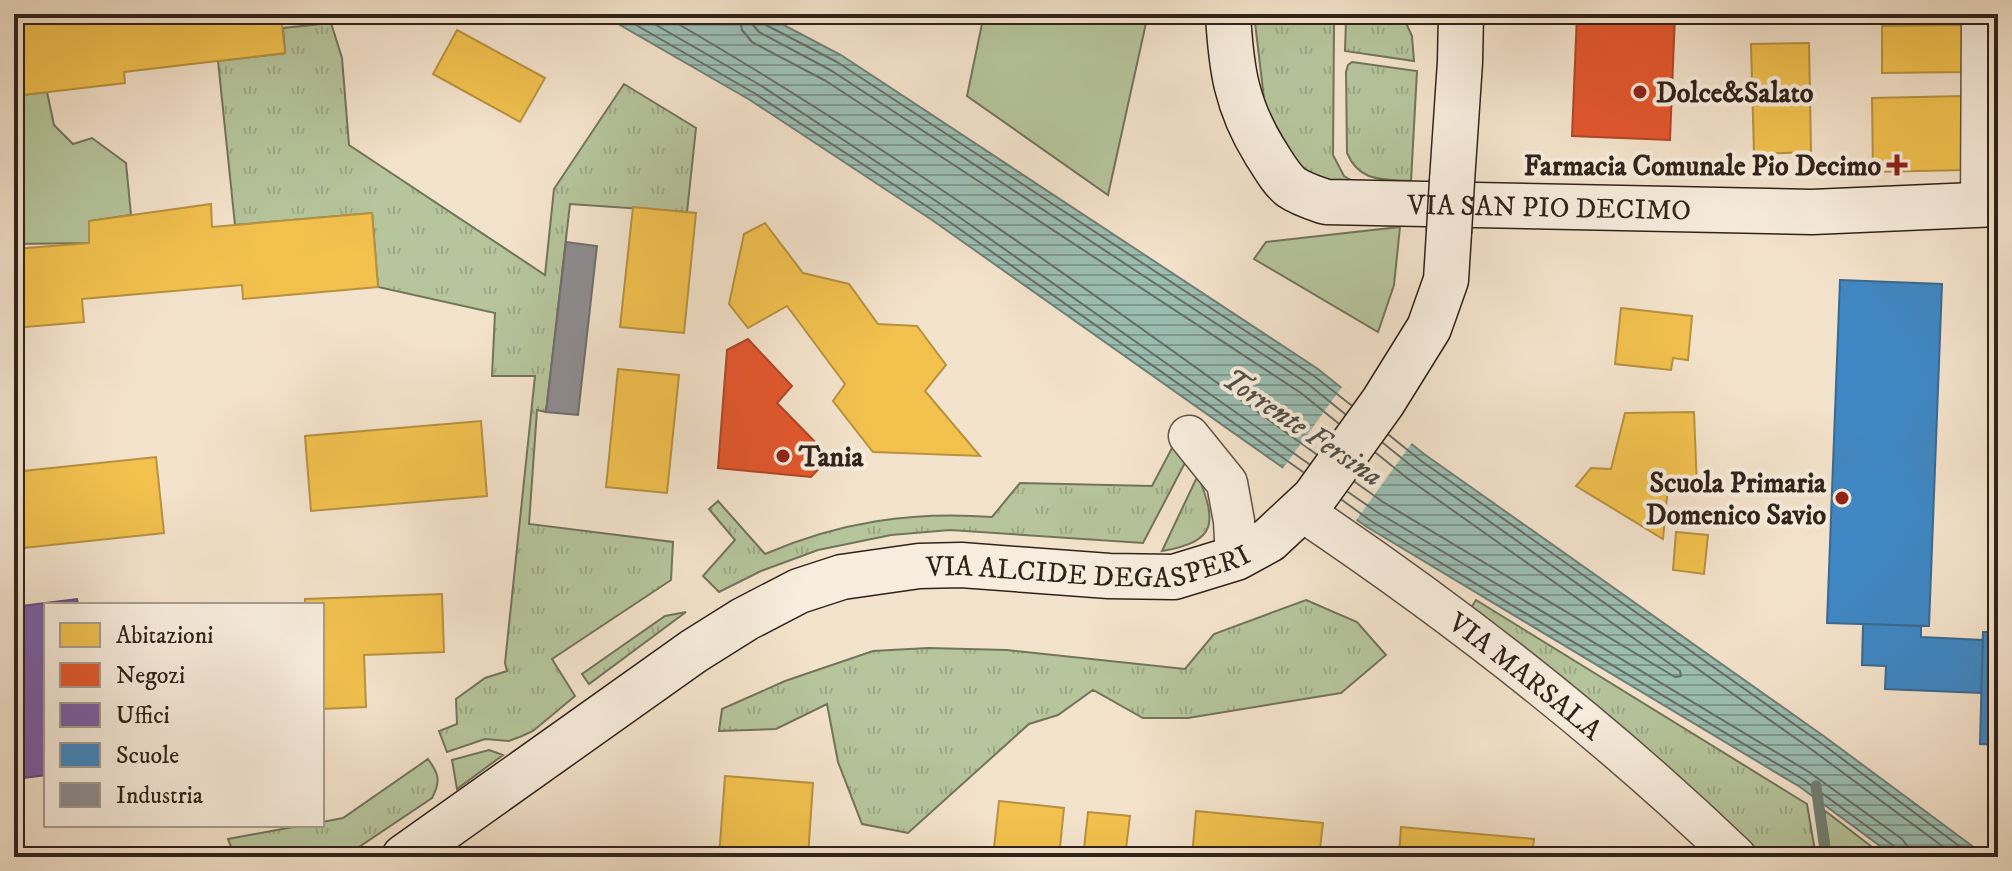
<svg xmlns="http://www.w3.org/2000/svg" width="2012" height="871" viewBox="0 0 2012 871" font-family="'IM FELL DW Pica',serif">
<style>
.grass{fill:url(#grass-tufts);stroke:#73745c;stroke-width:2}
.green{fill:#b6c59c;stroke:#73745c;stroke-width:2}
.water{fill:url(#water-rules);stroke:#718076;stroke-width:2}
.pier{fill:#f4e3cc}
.homes{fill:#f2c14e;stroke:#b8923f;stroke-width:2}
.shops{fill:#e4572e;stroke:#ae4728;stroke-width:2}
.offices{fill:#7b5ea7;stroke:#644c7d;stroke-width:2}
.schools{fill:#3f88c5;stroke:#3a6a92;stroke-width:2}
.industry{fill:#8d8d92;stroke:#716d6e;stroke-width:2}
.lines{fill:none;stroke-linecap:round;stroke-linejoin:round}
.shore{stroke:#667067;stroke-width:2}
.stream{stroke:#718076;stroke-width:11}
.street-casing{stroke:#615347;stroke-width:43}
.secondary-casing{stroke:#30231b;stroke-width:47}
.street{stroke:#f8edde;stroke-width:40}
.secondary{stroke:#f8edde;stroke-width:44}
.secondary-bridge-casing{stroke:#30231b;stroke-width:47;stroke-linecap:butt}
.secondary-bridge{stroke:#f8edde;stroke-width:44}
.poi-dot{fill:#8f2418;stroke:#f8edde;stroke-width:3}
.labels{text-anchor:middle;stroke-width:8;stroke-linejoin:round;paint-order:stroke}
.poi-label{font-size:28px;font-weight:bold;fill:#30231b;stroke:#f8edde;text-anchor:start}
.street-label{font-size:28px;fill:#30231b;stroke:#f8edde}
.water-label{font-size:30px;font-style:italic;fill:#505249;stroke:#f8edde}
</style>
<defs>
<pattern id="grass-tufts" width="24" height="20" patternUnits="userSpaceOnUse" patternTransform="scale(2)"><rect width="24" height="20" fill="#b6c59c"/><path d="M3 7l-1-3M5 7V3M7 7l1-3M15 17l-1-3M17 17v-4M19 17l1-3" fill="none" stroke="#9da986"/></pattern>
<pattern id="water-rules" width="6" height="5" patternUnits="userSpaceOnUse" patternTransform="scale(2)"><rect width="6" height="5" fill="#9cbeb3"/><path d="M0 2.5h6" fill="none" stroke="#809a91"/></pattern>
</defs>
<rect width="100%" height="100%" fill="#f4e3cc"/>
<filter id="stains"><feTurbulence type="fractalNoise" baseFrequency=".0025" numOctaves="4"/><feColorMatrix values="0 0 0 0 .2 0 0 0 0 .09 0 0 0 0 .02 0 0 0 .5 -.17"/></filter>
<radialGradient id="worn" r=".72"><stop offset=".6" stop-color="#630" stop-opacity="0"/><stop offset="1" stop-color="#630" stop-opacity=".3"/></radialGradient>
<path class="grass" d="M1254 14H1337L1334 24 1333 155 1344 176 1356 183 1345 187 1302 171 1265 107Z
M1350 14H1402L1412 36 1414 61 1345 51 1346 21Z
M331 23 342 58 349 145 545 275 554 189 624 84 696 128 687 212 570 204 546 412 537 410 529 524 673 542 671 580 552 659 575 696 533 731 522 736 509 741 485 739 447 752 439 731 457 724 456 699 485 678 507 671 505 663 535 376H492L495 313 378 287 372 213 235 225 218 61 285 53 283 28Z
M1352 62 1417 71 1411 181C1383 179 1360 183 1347 153L1346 72 1348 65Z
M1173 446 1187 459 1143 543 950 530 891 535 818 550 761 571 719 592 703 576 735 540 709 509 718 501 765 554C839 522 912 511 992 517L1020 483 1152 486Z
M1198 475C1216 522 1219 541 1162 551Z
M1306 600 1357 622 1386 655 1341 693 1188 718H1143L1093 690 1058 715 1029 724 908 833 862 824 838 762 827 704 776 729 719 731 722 709 785 681 873 651 928 648 1007 650 1185 669 1214 634Z
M1476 600 1807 804 1816 857H1762L1676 775 1469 611Z
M686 612 589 684 582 674 665 616Z
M489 750 503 755 457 789 452 760Z
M428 759C439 774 441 781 432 798L344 857H235L228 839 304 825H322V822L343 818Z
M1824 810 1885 857H1831Z"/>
<path class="green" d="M984 14H1148L1108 195 967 96Z
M47 92 54 125 73 144 92 138 126 163 131 215 89 221V243L14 244V96Z
M1400 227 1394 285 1378 332 1254 259 1266 242Z"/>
<path class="water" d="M601 14H763L841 55 1318 369 1424 454 1825 737 1987 857H1895L1800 787 1367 527 932 220 750 100Z"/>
<path class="pier" d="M1342 387 1414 440 1354 523 1281 471Z"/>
<path class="homes" d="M58 14H281L285 53 124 72 125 83 14 96V19Z
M1963 25 1964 72 1882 73V26Z
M457 30 545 78 520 122 433 74Z
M1809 43 1811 152 1754 154 1751 44Z
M1963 96 1965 170 1873 172 1872 98Z
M211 204 212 227 372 213 378 287 243 299 242 285 82 299 84 322 14 328V249L89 243V221Z
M633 207 696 213 684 333 620 327Z
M765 223 803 273 849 284 878 324 917 326 946 365 925 391 980 456 873 452 833 401 845 384 787 306 748 328 729 304 744 234Z
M1992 275H1998V323H1990Z
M1621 308 1692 316 1688 360 1673 358 1671 370 1615 364Z
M618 369 679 375 667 493 606 487Z
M1694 412 1697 488 1668 487 1663 539 1576 486 1591 468 1611 469 1625 413Z
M481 421 487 496 311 511 305 436Z
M156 457 164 533 14 549V472Z
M1676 532 1708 535 1704 574 1673 570Z
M442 594 444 652 364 655 366 707 322 709V605H305V599Z
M725 776 813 783 808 857H719Z
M999 801 1064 808 1059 857H993Z
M1196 811 1323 823 1319 857H1192Z
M1088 812 1130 816 1125 857H1083Z
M1401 827 1534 839 1532 857H1399Z"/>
<path class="shops" d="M1577 14H1675L1670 140 1572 136Z
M748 339 792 386 777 403 830 457 811 477 718 468 727 350Z"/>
<path class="offices" d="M77 599 78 605H46V775L14 779V607Z"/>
<path class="schools" d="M1840 280 1942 284 1929 626 1827 623Z
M1863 624 1921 626V637L1983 640 1981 693 1885 689 1886 666 1862 665Z
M1983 632H1998V745L1980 744Z"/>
<path class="industry" d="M566 242 597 246 578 415 546 412Z"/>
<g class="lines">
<path class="shore" d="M617 14 754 93 937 213 1303 472
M637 14 760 85 942 205 1309 464
M661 14C889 145 1103 300 1316 454
M739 14 742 30 752 42 826 81 1301 393 1338 423
M751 14 753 25 759 32 832 71 1308 384 1345 414
M762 14 766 25 837 62 1314 376 1351 405
M1389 435 1420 460 1821 743 1974 857
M1383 443 1414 468 1815 752 1957 857
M1355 482 1383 502 1675 677 1681 676 1680 671 1407 478 1376 453
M1348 492 1377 512 1809 772 1902 839 1908 847 1909 857
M1342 500 1371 521 1804 780 1895 847 1899 857"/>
<path class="stream" d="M1816 786 1826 857"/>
<defs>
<g id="street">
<path d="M1981 205 1982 14"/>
<path d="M1189 436 1227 483 1234 521 1236 558"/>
<path id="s1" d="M1302 511C1455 614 1603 729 1736 857"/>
</g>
<g id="secondary">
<path id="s2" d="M1228 14C1231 68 1236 105 1265 152 1273 164 1280 178 1291 187 1301 194 1314 198 1326 202L1812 212 1998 204"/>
<path d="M1452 181 1460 62 1461 14"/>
<path id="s3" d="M404 857 694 651 745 619 799 591 842 577 919 566 961 565 1109 576 1174 577 1236 558 1269 540 1314 498 1383 402 1429 328 1446 280 1449 232"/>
</g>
</defs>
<use href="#street" class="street-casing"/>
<use href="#secondary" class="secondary-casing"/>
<use href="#street" class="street"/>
<use href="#secondary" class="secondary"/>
<defs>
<path id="secondary-bridge" d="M1449 232 1452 181"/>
</defs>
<use href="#secondary-bridge" class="secondary-bridge-casing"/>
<use href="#secondary-bridge" class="secondary-bridge"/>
</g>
<g class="poi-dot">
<circle cx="1640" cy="92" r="8"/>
<path d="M1893 153h8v8h8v8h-8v8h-8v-8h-8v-8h8z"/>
<circle cx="783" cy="456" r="8"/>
<circle cx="1842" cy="498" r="8"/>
</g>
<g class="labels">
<g class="poi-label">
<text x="1656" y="102">Dolce&amp;Salato</text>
<text x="1881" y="175" text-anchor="end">Farmacia Comunale Pio Decimo</text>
<text x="799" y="466">Tania</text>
<text x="1826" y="492" text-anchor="end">Scuola Primaria<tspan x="1826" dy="32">Domenico Savio</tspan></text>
</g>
<g class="street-label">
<text dy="10" stroke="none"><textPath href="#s2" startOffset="450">VIA SAN PIO DECIMO</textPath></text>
<text dy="10" stroke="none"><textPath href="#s3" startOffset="770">VIA ALCIDE DEGASPERI</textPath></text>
<text dy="10" stroke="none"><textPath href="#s1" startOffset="278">VIA MARSALA</textPath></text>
</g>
<g class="water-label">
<text transform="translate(1303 427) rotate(34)" y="10">Torrente Fersina</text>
</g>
</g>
<rect width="2012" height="871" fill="none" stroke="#f4e3cc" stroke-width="48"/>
<rect x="16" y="16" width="1980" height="839" fill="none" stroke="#30231b" stroke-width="4"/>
<rect x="24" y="24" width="1964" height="823" fill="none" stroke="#30231b" stroke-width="2"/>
<rect x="44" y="603" width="280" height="224" fill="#f8edde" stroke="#a89c90" stroke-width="2"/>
<rect x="60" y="623" width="40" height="24" fill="#f2c14e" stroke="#a89c90" stroke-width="2"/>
<text x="116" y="643" font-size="24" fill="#30231b">Abitazioni</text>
<rect x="60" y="663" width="40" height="24" fill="#e4572e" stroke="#a89c90" stroke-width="2"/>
<text x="116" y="683" font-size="24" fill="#30231b">Negozi</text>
<rect x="60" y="703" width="40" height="24" fill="#7b5ea7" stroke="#a89c90" stroke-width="2"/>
<text x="116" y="723" font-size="24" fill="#30231b">Uffici</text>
<rect x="60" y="743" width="40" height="24" fill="#3f88c5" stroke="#a89c90" stroke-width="2"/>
<text x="116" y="763" font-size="24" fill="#30231b">Scuole</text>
<rect x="60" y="783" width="40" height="24" fill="#8d8d92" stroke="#a89c90" stroke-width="2"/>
<text x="116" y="803" font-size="24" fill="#30231b">Industria</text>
<rect width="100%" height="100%" filter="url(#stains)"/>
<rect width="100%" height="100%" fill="url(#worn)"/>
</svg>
